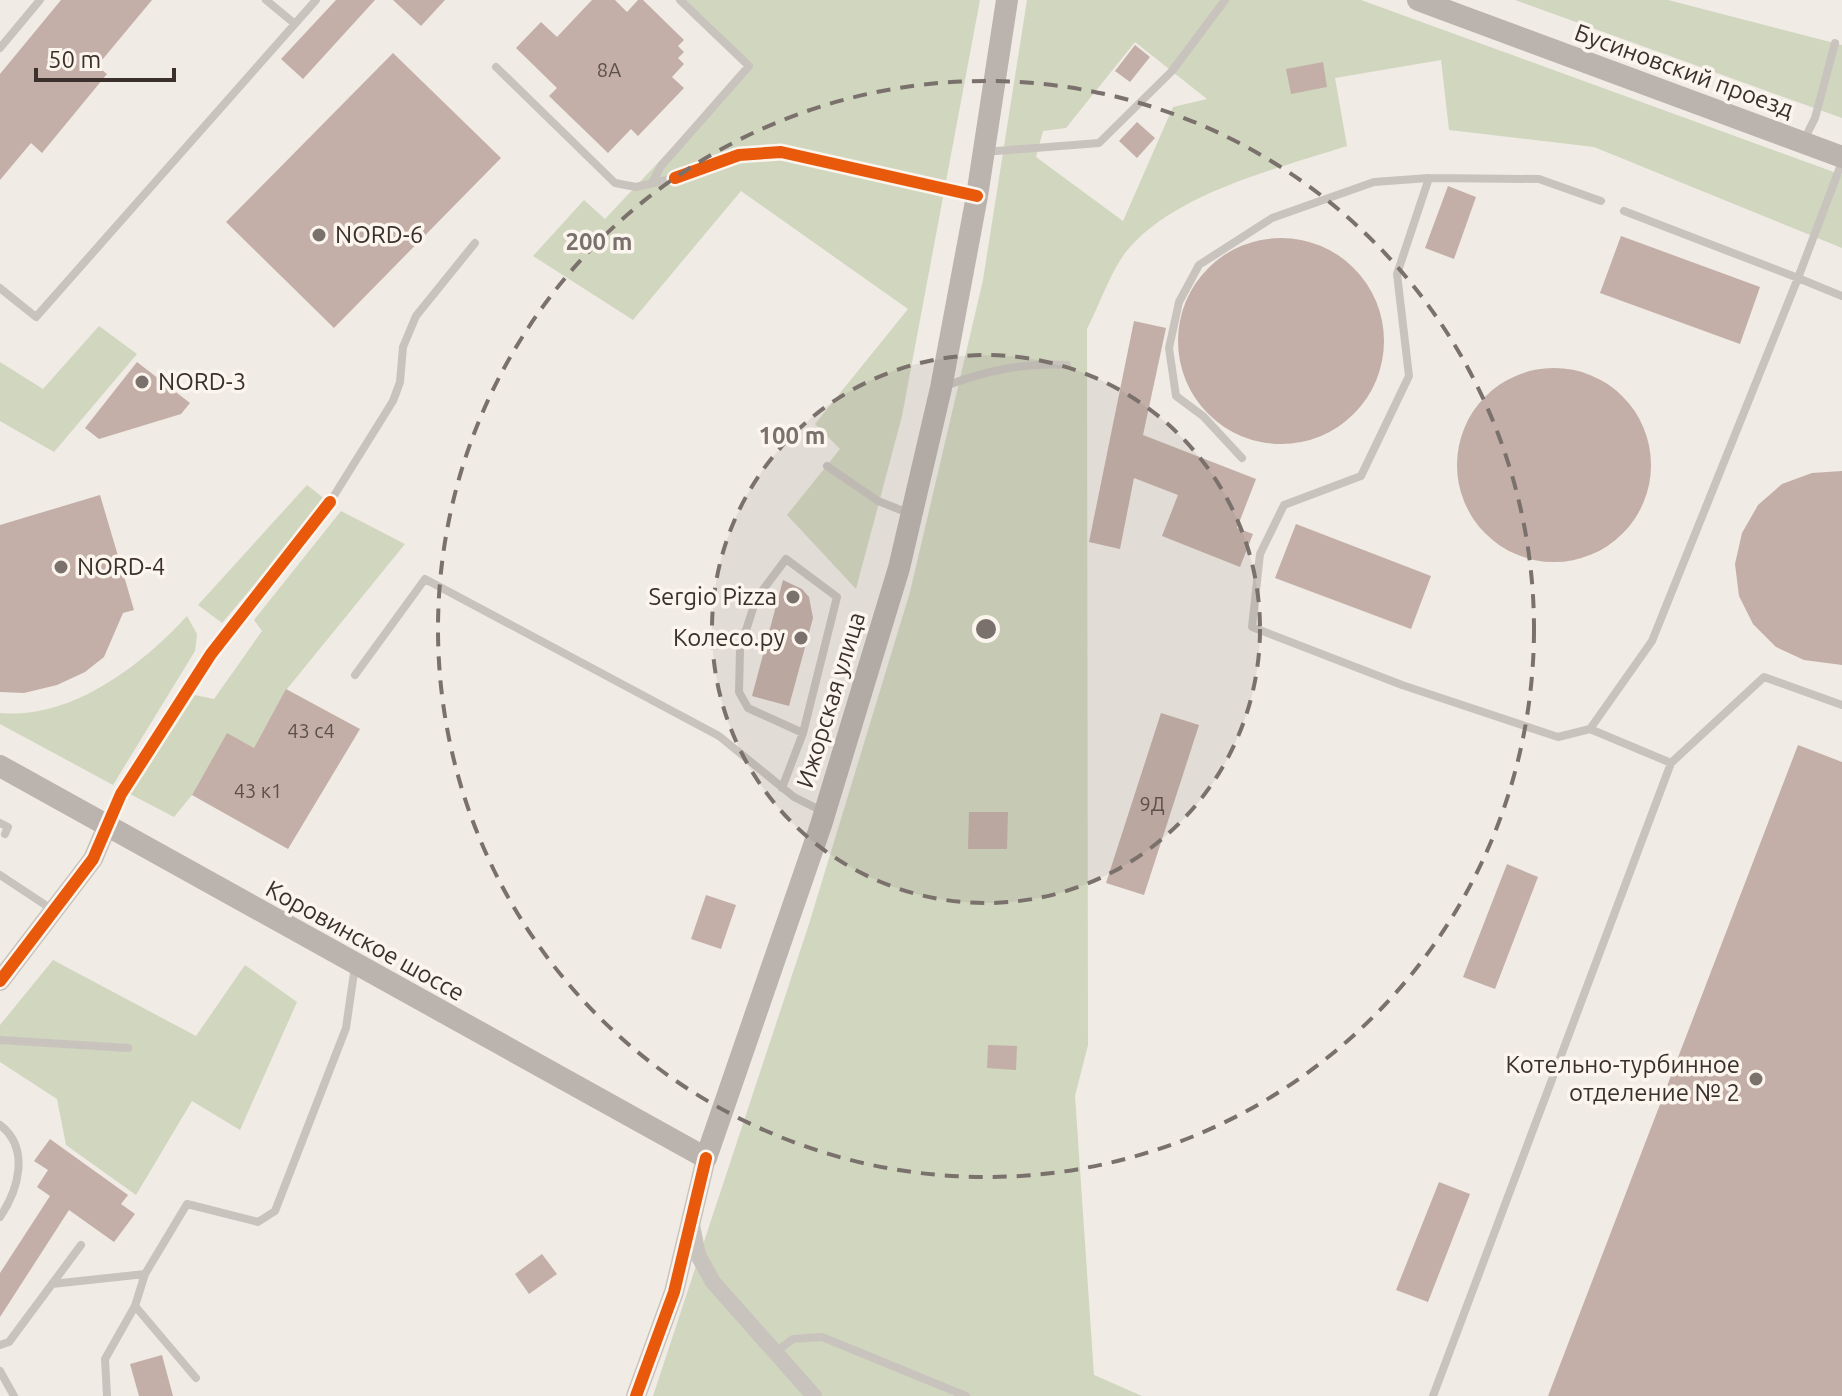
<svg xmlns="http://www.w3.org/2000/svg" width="1842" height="1396" viewBox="0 0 1842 1396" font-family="Ubuntu,sans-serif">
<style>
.green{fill:#d1d6bf;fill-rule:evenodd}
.building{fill:#c3afa7}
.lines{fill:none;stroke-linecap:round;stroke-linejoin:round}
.service{stroke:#c9c3be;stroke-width:8}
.minor{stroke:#c9c3be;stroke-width:16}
.tertiary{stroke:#c9c3be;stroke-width:20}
.secondary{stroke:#bab3ae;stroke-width:22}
.cycleway-casing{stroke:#fbf5ee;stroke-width:17}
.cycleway{stroke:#e8590c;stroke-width:12}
.ring{fill:none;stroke:#7a716c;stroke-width:4;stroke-dasharray:14 10}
.poi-dot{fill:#7a716c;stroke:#fbf5ee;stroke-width:3}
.labels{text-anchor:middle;stroke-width:7;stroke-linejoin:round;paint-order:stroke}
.number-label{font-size:20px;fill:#5d504a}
.street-label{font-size:24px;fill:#3b302b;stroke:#fbf5ee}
.poi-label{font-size:24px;fill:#3b302b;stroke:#fbf5ee;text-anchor:start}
.centre{fill:#7a716c;stroke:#fbf5ee;stroke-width:4}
.ring-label{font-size:24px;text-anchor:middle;font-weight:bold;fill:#7a716c;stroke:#fbf5ee;stroke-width:7;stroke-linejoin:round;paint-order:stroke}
</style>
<rect width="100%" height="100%" fill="#f0ebe5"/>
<path class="green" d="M680 0H980L902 416 856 589 787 515 840 449 815 424 908 309 741 191 633 320 533 256 584 200 605 219 749 66Z
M1027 0H1361L1842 175V248L1594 147 1449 130 1441 60 1335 78 1347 146C1279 168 1179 192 1130 247 1113 265 1099 306 1087 329L1088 1045 1075 1096 1094 1375 1142 1396H653L809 924 910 592 983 280ZM1135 42 1207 99 1173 107 1123 221 1036 157 1043 131 1066 128Z
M1515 0H1668L1842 45V118Z
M99 326 137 354 54 452 0 421V362L43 389Z
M307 485 326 500 222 623 198 605Z
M341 511 405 544 287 689 254 748 227 734 192 795 174 817 130 794 195 695 214 699 262 631 254 620Z
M187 616 197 634 195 651 113 785 0 724V713C71 720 142 665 187 616Z
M53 960 196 1036 245 965 297 1002 240 1130 192 1101 136 1195 66 1145 57 1099 0 1062V1025Z"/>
<path class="building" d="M61 0H152L97 66 107 74 42 153 31 143 0 180V74Z
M336 0H375L303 79 281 59Z
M393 0H445L421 26Z
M592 0H615L627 12 638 0H643L684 40 678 46 684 52 678 58 684 64 672 77 684 88 638 136 631 129 608 153 549 96 557 88 516 48 541 22 557 37Z
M1135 45 1150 57 1130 82 1115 71Z
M393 53 501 158 334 328 226 222Z
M1323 62 1327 87 1291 94 1286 69Z
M1137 122 1155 138 1137 158 1119 141Z
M1448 186 1476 197 1454 259 1425 248Z
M1621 236 1760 287 1740 344 1600 293Z
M1178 341a103 103 0 1 1 206 0a103 103 0 1 1-206 0Z
M1134 321 1166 328 1143 435 1256 479 1237 528 1253 534 1240 567 1162 536 1178 495 1134 478 1120 549 1089 542Z
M137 362 190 403 181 414 99 439 85 428Z
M1457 465a97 97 0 1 1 194 0a97 97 0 1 1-194 0Z
M1842 471V665L1804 660 1776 647 1753 624 1739 596 1735 564 1742 533 1758 505 1782 484 1812 473Z
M100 495 134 610 123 613 104 657 85 672 57 685 24 693 0 692V525Z
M1296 524 1431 576 1411 629 1275 578Z
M783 580 802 589 809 597 813 618 789 706 752 696Z
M286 689 360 729 288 849 192 795 227 733 254 748Z
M1161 713 1199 725 1144 895 1106 883Z
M1798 745 1842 762V1396H1548Z
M969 812H1008L1007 849H968Z
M1507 864 1538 877 1495 989 1463 977Z
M706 895 736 905 721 949 691 939Z
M988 1045 1017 1046 1016 1070 987 1068Z
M50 1139 128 1195 121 1204 135 1214 114 1242 69 1210 0 1317V1273L50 1196 37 1187 48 1170 34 1161Z
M1439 1182 1470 1194 1428 1302 1396 1290Z
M542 1254 557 1274 529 1294 515 1274Z
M162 1355 173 1396H139L130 1364Z"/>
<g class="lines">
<path class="service" d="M266 0 295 24
M0 48 40 0
M496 67 615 183 636 187 675 178
M1803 142 1815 118 1835 43
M984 152 1099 143 1172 71 1225 0
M1429 178 1539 179 1601 201
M652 183 661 166 749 66 680 0
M1624 211 1798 278 1842 162
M0 288 36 317 316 0
M945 386C986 371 1024 362 1067 365
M1242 458 1203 416 1176 396 1169 348 1179 302 1199 265 1272 218 1374 182 1429 178 1397 274 1409 376 1361 476 1284 505 1260 554 1252 627 1402 685 1558 737 1590 729
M827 466 878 501 911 514
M330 502 393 401 400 382 403 347 416 316 475 243
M355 675 425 579 719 736 794 797 824 812
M1671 763 1590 729 1652 641 1798 278 1842 296
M782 788 803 733 837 597 786 559 756 599 740 649 739 692 748 708 803 733
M0 823 8 827 5 834
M0 875 53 910
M0 1040 128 1048
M0 1125C30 1148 19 1189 0 1217
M145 1274 135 1306 196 1378
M52 1284 145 1274 187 1204 258 1222 275 1211 346 1028 355 966
M0 1345 9 1342 81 1245
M777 1351 793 1339 822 1337 966 1396
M0 1371 14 1396
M107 1396 105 1359 135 1306
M1433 1396 1671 763 1764 677 1842 705"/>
<path class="minor" d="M675 178 739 155 781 152 977 196
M107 826 121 794 211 654 330 502
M692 1225 698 1255 713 1282 814 1396"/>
<path class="tertiary" d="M0 981 93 859 107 826
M636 1396 674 1292 706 1158"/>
<path class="secondary" d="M1418 0 1842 157
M0 766 706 1158 821 825 899 568 941 388 977 196 1007 0"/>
<defs>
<path id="cycleway" d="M675 178 739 155 781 152 977 196
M0 981 93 859 121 794 211 654 330 502
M636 1396 674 1292 706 1158"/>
</defs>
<use href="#cycleway" class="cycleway-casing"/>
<use href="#cycleway" class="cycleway"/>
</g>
<circle cx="986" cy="629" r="274" fill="#7a716c" fill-opacity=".12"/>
<g class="ring">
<circle cx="986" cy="629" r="274"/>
<circle cx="986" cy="629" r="548"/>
</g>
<g class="poi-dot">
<circle cx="319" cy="235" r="8"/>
<circle cx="142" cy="382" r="8"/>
<circle cx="61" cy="567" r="8"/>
<circle cx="793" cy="597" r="8"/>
<circle cx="801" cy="638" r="8"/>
<circle cx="1756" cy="1079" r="8"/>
</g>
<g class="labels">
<g class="number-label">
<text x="609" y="77">8А</text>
<text x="311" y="738">43 с4</text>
<text x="258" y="798">43 к1</text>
<text x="1152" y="811">9Д</text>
</g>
<g class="street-label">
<text transform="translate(1684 71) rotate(20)" y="8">Бусиновский проезд</text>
<text transform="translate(831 700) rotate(-73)" y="8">Ижорская улица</text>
<text transform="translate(365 941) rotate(29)" y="8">Коровинское шоссе</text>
</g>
<g class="poi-label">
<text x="335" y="243">NORD-6</text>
<text x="158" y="390">NORD-3</text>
<text x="77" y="575">NORD-4</text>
<text x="777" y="605" text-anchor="end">Sergio Pizza</text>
<text x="785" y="646" text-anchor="end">Колесо.ру</text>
<text x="1740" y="1073" text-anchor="end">Котельно-турбинное<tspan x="1740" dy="28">отделение № 2</tspan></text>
</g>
</g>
<circle cx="986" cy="629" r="12" class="centre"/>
<g class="ring-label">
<text x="599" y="250">200 m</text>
<text x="792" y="444">100 m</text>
</g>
<path d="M36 68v12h138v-12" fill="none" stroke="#3b302b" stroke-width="4"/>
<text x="48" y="68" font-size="24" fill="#3b302b" stroke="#fbf5ee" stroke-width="6" paint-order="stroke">50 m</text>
</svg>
